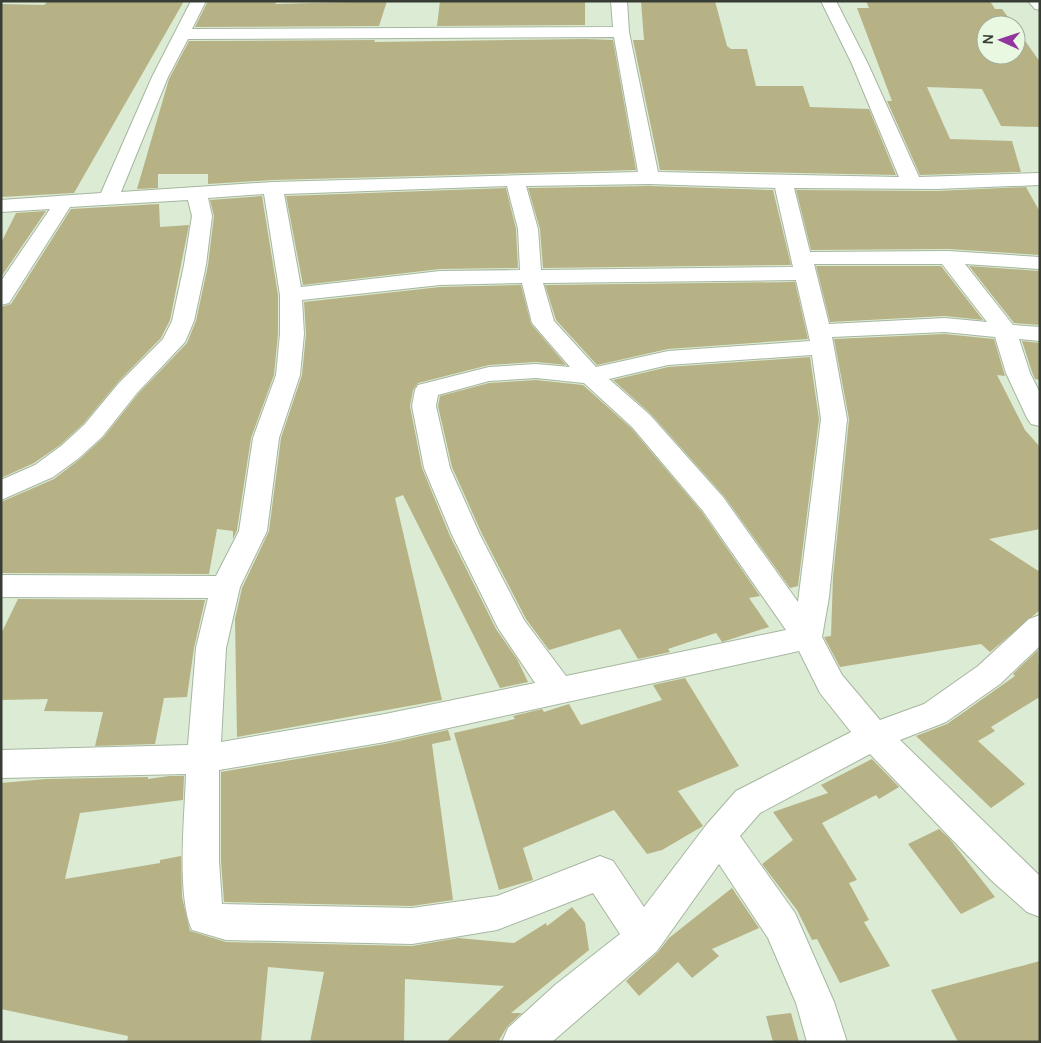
<svg xmlns="http://www.w3.org/2000/svg" width="1041" height="1043" viewBox="0 0 1041 1043" font-family="Manrope,sans-serif">
<style>
.building{fill:#b7b286}
.lines{fill:none;stroke-linecap:round;stroke-linejoin:round}
.minor-casing{stroke:#a6b6a0;stroke-width:2}
.minor{fill:#fff;fill-rule:evenodd}
</style>
<rect width="100%" height="100%" fill="#dbebd4"/>
<path class="building" d="M48 1H184L74 193 1 197V4L44 5Z
M208 1H277L275 4 387 1 379 26 195 27Z
M440 1H585V25L437 26Z
M641 1H715L727 46 731 49H747L756 86H803L810 107 869 109 896 175 660 170 633 40H644Z
M866 1H990L995 9H1002L1014 25H986V55H1016V28L1040 62V127L1001 126 982 89 927 87 950 139 1012 141 1021 172 920 175 887 101H892L857 8H869Z
M585 39 613 40 636 170 273 180 208 184V174H158V188L137 189 169 79 189 41 375 40 374 42Z
M649 186 773 190 791 265 543 268 540 229 528 188Z
M1026 187 1040 212V255L948 249 811 250 796 190 936 191Z
M506 188 516 229 518 268 440 269 303 285 286 196Z
M262 196 278 295V334L274 375 251 438 237 530 233 539V531L217 529 209 574 1 573V502L54 479 80 459 103 438 138 394 187 343 196 321 208 265 214 216 210 200Z
M159 204 160 227 189 225 170 320 161 338 118 382 83 424 60 445 34 463 1 478V307L11 304 71 209Z
M46 211 1 277V243L16 213Z
M816 266H941L983 320 945 316 830 322Z
M969 266 1040 271V325L1014 323Z
M795 282 808 339 668 349 597 365 556 320 545 285Z
M521 285 531 324 566 365 536 362 489 365 418 383 413 390 410 406 422 468 450 536 496 629 517 659 528 682 500 688 403 495 395 498 442 700 237 737 235 619 242 588 269 531 281 438 302 375 306 334 304 302 440 287Z
M945 334 994 339 1005 376 997 375 1025 430 1040 447V529L989 539 1040 572V610L990 652 981 644 840 667 824 637 831 636 833 577 849 419 834 339Z
M1022 341 1040 343V380L1035 379 1032 372Z
M810 357 819 419 798 586 790 588 724 496 651 414 613 380 668 367Z
M536 380 583 385 631 428 702 512 760 596 749 598 769 627 722 642 716 633 668 649 670 652 638 659 620 629 549 650 526 619 482 534 452 467 438 406 440 396 489 383Z
M18 599 205 600 194 648 187 697 164 698 155 744 95 746 103 712 44 711 48 699 1 700V634Z
M1038 650 1040 700 1038 698 991 727 995 731 978 741 1025 784 991 808 916 736 947 724 1015 676 1013 674Z
M685 678 739 766 678 791 703 826 662 850 647 854 614 810 523 848 533 880 499 890 454 733 515 719 513 716 542 709 544 712 569 704 581 725 662 700 653 685Z
M448 730 451 740 432 744 453 900 412 906 224 902 221 861V772L385 744Z
M872 759 899 787 879 799 876 795 822 823 857 880 849 883 869 920 864 922 890 966 840 983 817 939 812 940 797 910 762 864 793 840 773 812 828 793 821 785Z
M169 776H184L183 800 80 813 65 879 160 863V860L181 856 182 897 190 931 226 942 412 946 458 938 514 943 546 923 547 926 572 907 585 923 589 950 511 1013H522L507 1027 498 1042H446L504 986 405 979 404 1042H310L324 972 268 967 261 1042H127L128 1036 1 1009V783L46 779 148 777V779Z
M939 829 949 838 995 897 961 914 908 844Z
M732 888 759 928 712 949 719 956 692 978 678 962 639 996 626 981 658 952 669 938Z
M1040 961V1042H958L931 990Z
M791 1013 799 1042H773L766 1016Z"/>
<g class="lines">
<defs>
<path id="minor" d="M191 1H206L192 29 613 27 611 1H627L629 32 658 172 899 177 852 64 821 1H836L868 64 919 177 1040 173V185L936 189 794 188 810 252 948 251 1040 257V269L965 264 1013 325 1040 327V341L1019 339 1030 373 1040 393V426L1031 424 1027 418 1006 373 995 337 945 332 832 337 847 419 829 597 822 637 842 675 880 720 924 704 978 666 1029 619 1040 615V646L1000 684 946 722 900 740 1040 876V917L1027 912 992 881 870 754 760 813 740 836 795 913 834 1002 847 1042H807L796 1003 768 938 719 864 657 951 552 1042H502L508 1028 555 985 620 934 593 893 497 930 412 944 226 940 192 930C176 895 185 814 186 774L1 778V750L188 745 196 648 208 598 1 597V575L216 576 239 531 253 438 276 375 280 334V295L264 194 208 198 212 216 206 265 194 321 185 342 137 393 102 437 79 458 53 477 1 500V480L35 465 61 446 84 425 119 383 163 339 172 321 184 265 192 216 188 200 70 207 9 303 1 305V281L50 209 1 212V200L101 193 152 77ZM614 37 638 172 273 182 121 192 168 77 188 39ZM649 184 775 188 793 267 541 270 538 229 526 186ZM507 186 518 229 520 270 440 271 301 287 284 194ZM814 264H942L987 322 945 318 829 324ZM796 280 810 341 668 351 596 367 554 321 543 283ZM522 283 532 323 570 367 536 364 489 367 418 385 415 390 412 406 424 468 452 535 498 628 535 683 385 714 221 742 226 648 240 587 267 531 279 438 300 375 304 334 302 300 440 285ZM812 355 821 419 798 602 723 497 650 415 609 379 668 365ZM536 378 584 383 632 427 703 511 786 630 566 676 524 620 480 535 450 468 436 406 438 395 489 381ZM799 651 820 693 851 732 736 791 707 824 644 907 613 861 600 856 497 896 412 908 222 904 219 861V770L385 742Z
M1028 1H1040V10L1035 9Z"/>
</defs>
<use href="#minor" class="minor-casing"/>
<use href="#minor" class="minor"/>
</g>
<rect width="1041" height="1043" fill="none" stroke="#373d34" stroke-width="5"/>
<g transform="translate(1001 40) rotate(273)"><circle r="24" fill="#e8f8e1" stroke="#a1ad9c"/>
<path d="M0-4L9 19L0 12L-9 19Z" fill="#92359e"/>
<text y="-8" font-size="14" font-weight="bold" text-anchor="middle" fill="#373d34">N</text>
</g>
</svg>
